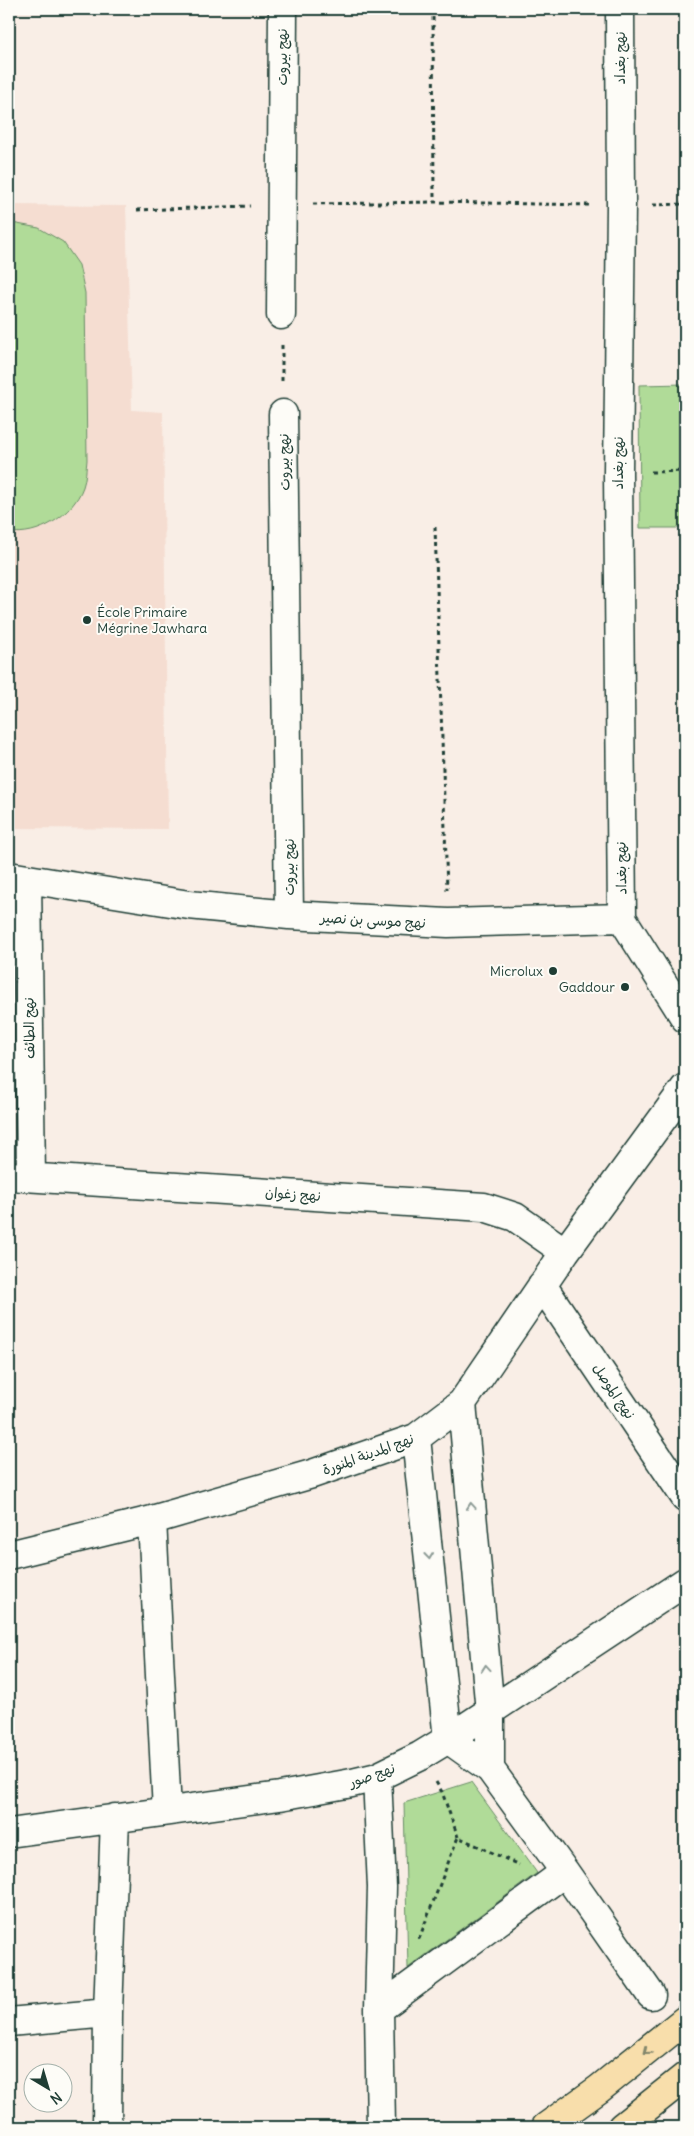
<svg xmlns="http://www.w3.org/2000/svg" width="694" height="2136" viewBox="0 0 694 2136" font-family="Delius,'Playpen Sans Arabic',sans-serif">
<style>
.built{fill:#f5ddd1}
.green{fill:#b0db98;stroke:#688c66}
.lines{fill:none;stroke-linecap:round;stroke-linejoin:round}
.minor-casing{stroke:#1f3d34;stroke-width:31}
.highway-casing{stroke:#1f3d34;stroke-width:31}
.path{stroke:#1f3d34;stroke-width:3;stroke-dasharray:4 4;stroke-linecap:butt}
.minor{stroke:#fdfcf7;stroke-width:28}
.highway{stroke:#f8deab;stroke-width:28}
.oneway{stroke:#8e9c96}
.oneway2{stroke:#81856a}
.poi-dot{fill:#1f3d34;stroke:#fdfcf7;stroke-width:2}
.labels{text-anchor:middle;stroke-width:4;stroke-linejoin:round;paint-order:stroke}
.street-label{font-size:14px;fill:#1f3d34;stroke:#fdfcf7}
.poi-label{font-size:14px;fill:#1f3d34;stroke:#fdfcf7;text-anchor:end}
</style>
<rect width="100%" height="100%" fill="#f9eee6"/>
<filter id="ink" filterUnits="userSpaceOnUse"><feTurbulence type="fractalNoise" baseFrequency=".02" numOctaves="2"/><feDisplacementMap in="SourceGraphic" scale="10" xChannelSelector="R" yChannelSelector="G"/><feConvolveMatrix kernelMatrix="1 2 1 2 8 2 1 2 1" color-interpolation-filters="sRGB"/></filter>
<g filter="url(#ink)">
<path class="built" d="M9 205 126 206 132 410 163 412 168 829 9 828Z"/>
<path class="green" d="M12 223 39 228 63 242 79 265 85 293 87 460C86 468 86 479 83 487 73 515 38 537 9 532V224Z
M685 384V528H640L639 385Z
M471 1782 537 1873 408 1968 404 1803Z"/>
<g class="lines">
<defs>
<path id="minor" d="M620 9 621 205 618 473 622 918
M281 315 283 9
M283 414 289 915
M9 876 189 905 289 915 448 923 622 918 685 1018
M27 879 31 1177
M9 1176 484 1207 515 1217 565 1252
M542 1285 685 1497
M462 1403 490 1712V1769
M416 1438 448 1739 490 1769 565 1872 651 1995
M152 1520 167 1811
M9 1555 152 1520 312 1474 416 1438 462 1403 565 1252 685 1088
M377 1777 382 1887 379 2009 381 2127
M9 1833 280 1796 352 1783 377 1777 420 1756 448 1739 685 1582
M379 2009 565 1872
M9 2022 108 2013
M107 2127 108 2013 115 1818"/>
<path id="highway" d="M546 2127 599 2089 685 2020
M622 2127 685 2077"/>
</defs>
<use href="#minor" class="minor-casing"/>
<use href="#highway" class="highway-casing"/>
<path class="path" d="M433 9 434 202
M313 204 434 202 590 205
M653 205 685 204
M137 210 250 206
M282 345V384
M651 472 685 471
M435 527 447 890
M436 1782 442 1792 458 1837
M419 1939 458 1837 519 1865"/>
<use href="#minor" class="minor"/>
<use href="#highway" class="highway"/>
</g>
<defs><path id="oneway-chevron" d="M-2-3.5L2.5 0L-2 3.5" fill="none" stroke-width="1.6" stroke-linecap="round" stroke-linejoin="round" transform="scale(1.25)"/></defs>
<g class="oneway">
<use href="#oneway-chevron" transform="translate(471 1506) rotate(-95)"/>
<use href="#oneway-chevron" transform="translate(429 1556) rotate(84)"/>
<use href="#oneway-chevron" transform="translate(486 1668) rotate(-95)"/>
</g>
<use class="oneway2" href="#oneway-chevron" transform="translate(647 2051) rotate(141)"/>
</g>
<g class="poi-dot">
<circle cx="87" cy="620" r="5"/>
<circle cx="553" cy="971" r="5"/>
<circle cx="625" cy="987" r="5"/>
</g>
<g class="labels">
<g class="street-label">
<text transform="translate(282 57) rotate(-90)" y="5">نهج بيروت</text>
<text transform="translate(620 58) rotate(-90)" y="5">نهج بغداد</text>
<text transform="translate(284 462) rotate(-91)" y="5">نهج بيروت</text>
<text transform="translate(618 463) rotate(-90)" y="5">نهج بغداد</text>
<text transform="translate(289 867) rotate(-90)" y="5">نهج بيروت</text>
<text transform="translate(621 868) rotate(-91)" y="5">نهج بغداد</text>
<text transform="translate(373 920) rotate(3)" y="5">نهج موسى بن نصير</text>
<text transform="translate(29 1028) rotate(-91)" y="5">نهج الطائف</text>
<text transform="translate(293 1194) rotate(4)" y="5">نهج زغوان</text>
<text transform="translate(614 1391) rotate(56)" y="5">نهج الموصل</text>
<text transform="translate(368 1454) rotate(-20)" y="5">نهج المدينة المنورة</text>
<text transform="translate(372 1775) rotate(-19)" y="5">نهج صور</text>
</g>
<g class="poi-label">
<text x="97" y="617" text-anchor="start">École Primaire<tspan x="97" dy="16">Mégrine Jawhara</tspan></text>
<text x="543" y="976">Microlux</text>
<text x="615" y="992">Gaddour</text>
</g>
</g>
<rect width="694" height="2136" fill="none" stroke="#fdfcf7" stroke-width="30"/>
<rect x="15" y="15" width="664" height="2106" fill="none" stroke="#1f3d34" stroke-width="2" filter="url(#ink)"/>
<g transform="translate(48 2088) rotate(142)"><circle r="24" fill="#fdfcf7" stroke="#a4b0a9"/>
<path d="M0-4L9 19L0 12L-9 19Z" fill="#1f3d34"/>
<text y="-8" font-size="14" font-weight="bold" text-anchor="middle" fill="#1f3d34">N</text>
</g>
</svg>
